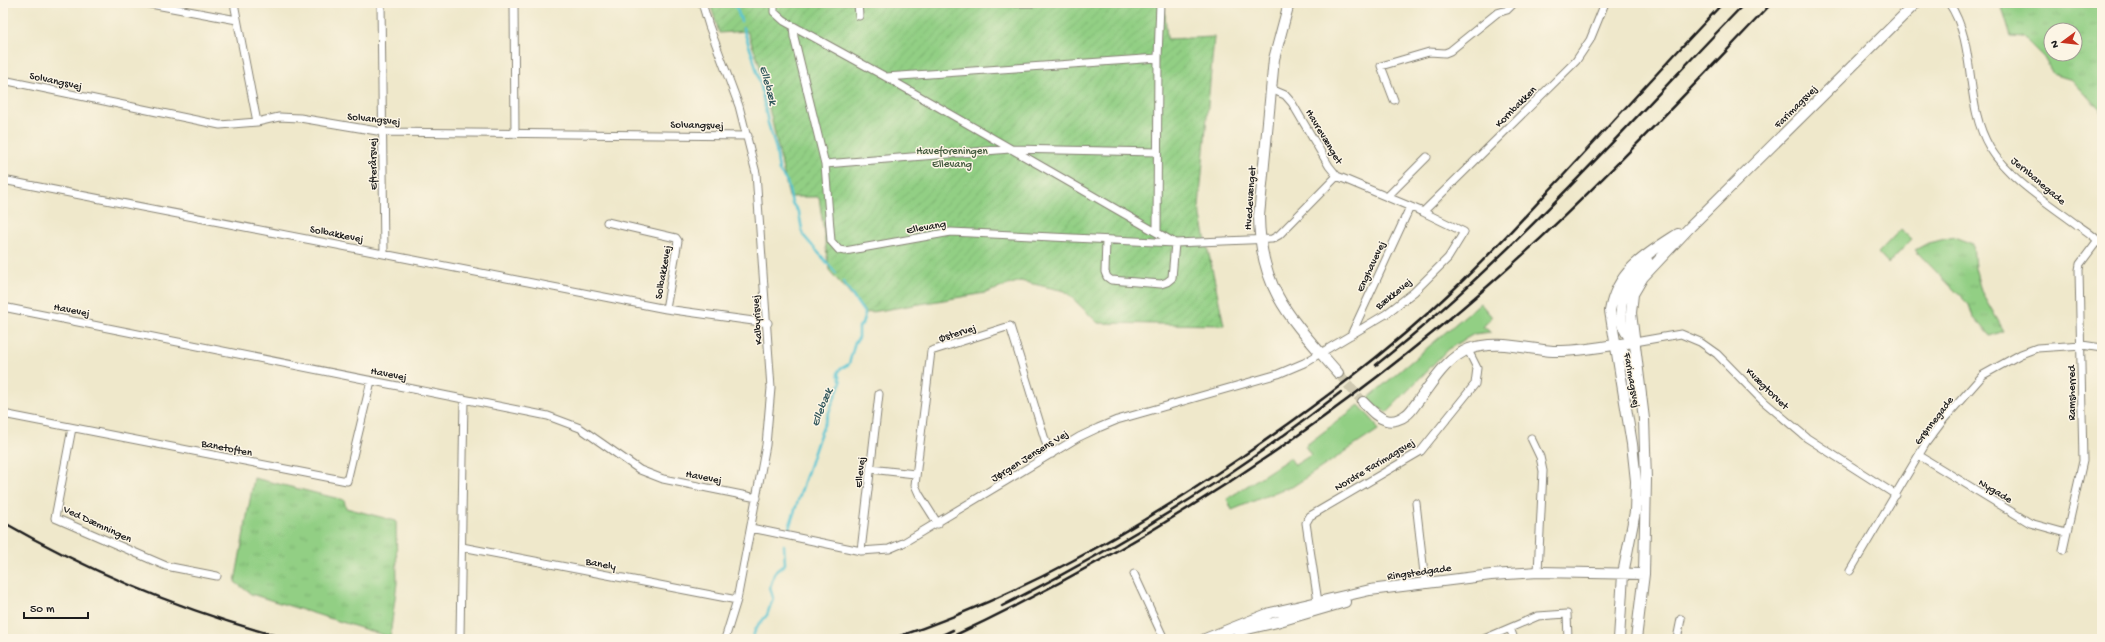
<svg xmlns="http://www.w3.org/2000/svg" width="2105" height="642" viewBox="0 0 2105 642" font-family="'Gochi Hand',sans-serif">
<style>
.grass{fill:#92cf84;stroke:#577650}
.park{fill:url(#park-tufts);stroke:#577650;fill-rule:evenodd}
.garden{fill:url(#garden-furrows);stroke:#577650}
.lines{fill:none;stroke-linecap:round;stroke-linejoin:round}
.stream{stroke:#5ac5d3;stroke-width:2.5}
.secondary-tunnel{stroke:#cfc9b1;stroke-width:10;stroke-dasharray:10 5;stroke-linecap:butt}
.street-casing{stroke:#868274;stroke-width:9}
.secondary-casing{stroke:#868274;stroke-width:12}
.street{stroke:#fff;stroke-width:7}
.secondary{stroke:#fff;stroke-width:10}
.rail{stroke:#1c1c1c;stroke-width:2.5}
.labels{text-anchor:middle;stroke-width:3;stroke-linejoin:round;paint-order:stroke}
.street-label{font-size:11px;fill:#1c1c1c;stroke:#fcf5e5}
.park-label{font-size:11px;fill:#455b40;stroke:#fcf5e5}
.water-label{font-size:12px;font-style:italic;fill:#32575c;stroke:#fcf5e5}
</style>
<defs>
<pattern id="park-tufts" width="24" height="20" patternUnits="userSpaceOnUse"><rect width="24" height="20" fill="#92cf84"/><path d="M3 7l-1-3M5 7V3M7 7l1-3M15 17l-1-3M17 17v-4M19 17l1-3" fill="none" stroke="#7db171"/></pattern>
<pattern id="garden-furrows" width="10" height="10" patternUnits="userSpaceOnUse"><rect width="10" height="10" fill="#92cf84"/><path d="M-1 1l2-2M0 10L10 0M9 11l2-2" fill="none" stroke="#7db171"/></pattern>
</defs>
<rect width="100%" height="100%" fill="#fcf5e5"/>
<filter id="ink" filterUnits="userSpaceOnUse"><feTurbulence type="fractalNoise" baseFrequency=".025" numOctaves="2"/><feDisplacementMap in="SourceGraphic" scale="8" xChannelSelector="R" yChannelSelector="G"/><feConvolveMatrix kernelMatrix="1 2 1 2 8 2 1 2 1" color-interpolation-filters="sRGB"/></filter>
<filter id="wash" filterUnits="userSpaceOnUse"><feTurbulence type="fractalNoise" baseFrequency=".012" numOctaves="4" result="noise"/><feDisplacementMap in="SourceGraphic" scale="16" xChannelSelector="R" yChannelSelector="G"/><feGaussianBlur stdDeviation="0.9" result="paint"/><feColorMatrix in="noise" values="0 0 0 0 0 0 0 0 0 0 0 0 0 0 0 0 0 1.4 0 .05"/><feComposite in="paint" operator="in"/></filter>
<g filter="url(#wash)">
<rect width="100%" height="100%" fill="#efe8cb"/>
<path class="grass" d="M1901 229 1912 239 1888 264 1878 253Z
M1480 303 1492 317 1483 327 1491 332 1474 334 1448 349 1387 412 1378 408 1367 399Z
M1359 405 1375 423 1378 430 1292 487 1283 489 1232 510 1227 499 1290 458 1295 465 1311 455 1305 446Z"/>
<path class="park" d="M2002 3H2102V112L2072 80 2053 74 2044 58 2023 37 2011 36 2001 4ZM2051 30H2075V54H2051Z
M1954 237 1973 244 1975 268 1981 291 2004 331 1990 336 1973 317 1969 305 1915 250 1928 243Z
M254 478 344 500 346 508 396 521 397 583 390 637 251 594 235 582Z"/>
<path class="garden" d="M710 3H1100V6L1128 3H1164L1167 39 1214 37 1199 207 1224 325 1098 323 1065 291 1020 281 985 293 866 313 829 270 819 197H789L759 63 747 31 719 33Z"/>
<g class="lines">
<path class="stream" d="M733 3 737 9 741 21
M743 28 753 57 761 87 768 123 776 149 779 171 787 182 792 203 799 213 803 235 836 273
M789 528 818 440 841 382 838 374 839 370 849 364 855 342 859 338V327L862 324 865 314 843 282
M752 639 756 628 767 615 773 598 770 587 775 572 785 564 784 545"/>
</g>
</g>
<g filter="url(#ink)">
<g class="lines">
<path class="secondary-tunnel" d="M1338 373 1363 402"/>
<defs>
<path id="street" d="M145 3 237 20
M234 3 257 122
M381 3 384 253
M514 3 515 134
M702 3 709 26 739 106 756 173 771 388 766 445 737 600 725 639
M774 3V12L784 21 886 77 1175 243 1172 278 1167 282 1161 284 1111 280 1107 277 1105 272 1106 240
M858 3 859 16
M1015 3H1032
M1949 3C1978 46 1963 103 1990 148 2008 178 2048 203 2076 224 2085 230 2095 236 2102 245
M793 26 794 37 825 164 831 241 839 250 845 251 951 232 1175 243 1272 239 1279 235 1337 176
M886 77 1158 58
M3 80 220 125 257 122 279 117 300 118 383 132 748 136
M1394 100 1381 66 1429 52 1445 53 1450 51 1497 13 1507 10 1514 3
M825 164 1010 149 1157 152
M3 180 666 309 768 323
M1387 197 1427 157
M1423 212 1576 61 1590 40 1605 3
M607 222 676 238 678 241 666 309
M1157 232 1158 58 1160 3
M3 307 548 416 580 428 640 470 663 479 757 498
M1351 335 1410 207
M1635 342 1681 334 1700 342 1717 354 1762 400 1807 438 1896 495
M3 414 347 481 371 381
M72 428 55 518 166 566 217 576
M1531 438 1540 457 1543 471 1538 572
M1920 456 2030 523 2066 533
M870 469 915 474
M1416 503 1425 582
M938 524 919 494 915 485 931 351 1010 326 1046 443 1052 454
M751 528 861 551 889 549 903 543 1079 437 1098 428 1117 420 1278 374 1304 363 1386 314 1414 292 1448 258 1464 232 1423 212 1337 176 1329 166 1292 103 1285 95 1271 89
M462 547 737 600
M2063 550 2083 461 2079 270 2080 264 2098 240
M861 551 879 394
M1850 571 1926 443 1944 419 1983 375 2021 354 2037 348 2082 345 2102 348
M1134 574 1164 639
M1318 602 1306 523 1310 516 1421 451 1475 384 1477 368 1468 350
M1510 628 1514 639
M460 636 464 399
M1484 639 1538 616 1567 614 1568 639
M1677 639 1681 619"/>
<path id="secondary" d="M1289 3 1274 59 1259 216C1260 291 1292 320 1338 373
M1635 342C1616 328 1618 301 1630 283 1635 275 1642 268 1647 260
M1614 345C1633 354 1632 375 1634 394
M1363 402C1370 409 1376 417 1386 420 1393 422 1401 419 1406 415 1411 412 1414 406 1418 401 1432 383 1446 358 1469 349 1497 339 1525 349 1553 351 1581 352 1608 345 1635 342
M1239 631 1273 623 1345 602
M1205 639 1270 613 1370 590 1491 575 1538 572 1644 574
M1619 639 1623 574 1635 512 1636 481 1632 444 1610 311C1617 271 1645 255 1678 234
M1636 639 1644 574 1646 480 1644 419 1631 313 1633 294 1643 277 1691 226 1916 3"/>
</defs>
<use href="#street" class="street-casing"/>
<use href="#secondary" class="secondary-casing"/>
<use href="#street" class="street"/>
<use href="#secondary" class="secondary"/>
<path class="rail" d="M1376 365C1512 257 1625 127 1745 3
M3 522C92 573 189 613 288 639
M1002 606C1121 546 1236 475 1341 392
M891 639C1017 598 1130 533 1240 458 1314 407 1387 353 1453 290 1490 255 1525 216 1560 179 1614 120 1668 61 1723 3
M934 639 953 630
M947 639C1144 547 1325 428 1488 286 1589 198 1680 99 1772 3"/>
</g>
</g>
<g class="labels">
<g class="street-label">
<text transform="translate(56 80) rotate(12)" y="4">Solvangsvej</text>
<text transform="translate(1515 106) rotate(-45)" y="4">Kornbakken</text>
<text transform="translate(1795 106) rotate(-45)" y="4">Farimagsvej</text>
<text transform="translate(374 118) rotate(6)" y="4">Solvangsvej</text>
<text transform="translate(697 124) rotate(1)" y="4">Solvangsvej</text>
<text transform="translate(1325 136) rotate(59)" y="4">Havrevænget</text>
<text transform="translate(372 164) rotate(-91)" y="4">Efterårsvej</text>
<text transform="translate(2039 180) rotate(40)" y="4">Jernbanegade</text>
<text transform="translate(1249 198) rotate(-86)" y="4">Hvedevænget</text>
<text transform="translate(926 226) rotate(-10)" y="4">Ellevang</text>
<text transform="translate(337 233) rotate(11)" y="4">Solbakkevej</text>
<text transform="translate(1370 266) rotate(-65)" y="4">Enghavevej</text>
<text transform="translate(662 272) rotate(-80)" y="4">Solbakkevej</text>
<text transform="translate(1393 293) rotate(-39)" y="4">Bækkevej</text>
<text transform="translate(72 309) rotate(11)" y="4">Havevej</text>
<text transform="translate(756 320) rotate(-94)" y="4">Kalbyrisvej</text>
<text transform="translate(957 332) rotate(-17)" y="4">Østervej</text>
<text transform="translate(389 373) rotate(11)" y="4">Havevej</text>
<text transform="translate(1633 380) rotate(80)" y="4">Farimagsvej</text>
<text transform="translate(1768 388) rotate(44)" y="4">Kvægtorvet</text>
<text transform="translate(2071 393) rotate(-90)" y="4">Ramsherred</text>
<text transform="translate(1933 420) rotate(-53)" y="4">Grønnegade</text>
<text transform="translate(227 447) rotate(11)" y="4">Banetoften</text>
<text transform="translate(1029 455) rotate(-32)" y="4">Jørgen Jensens Vej</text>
<text transform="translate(1374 464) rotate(-31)" y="4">Nordre Farimagsvej</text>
<text transform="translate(859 472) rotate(-84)" y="4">Ellevej</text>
<text transform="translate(704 476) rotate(11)" y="4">Havevej</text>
<text transform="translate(1996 490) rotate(31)" y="4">Nygade</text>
<text transform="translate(98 523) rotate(25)" y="4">Ved Dæmningen</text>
<text transform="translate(601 563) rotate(11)" y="4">Banely</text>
<text transform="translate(1419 571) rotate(-8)" y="4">Ringstedgade</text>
</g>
<g class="park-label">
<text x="952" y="154">Haveforeningen<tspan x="952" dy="13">Ellevang</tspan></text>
</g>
<g class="water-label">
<text transform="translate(769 85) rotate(75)" y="4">Ellebæk</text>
<text transform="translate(821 407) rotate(-68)" y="4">Ellebæk</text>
</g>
</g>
<rect width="2105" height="642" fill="none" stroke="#fcf5e5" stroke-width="16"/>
<g transform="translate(2063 42) rotate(255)"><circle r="19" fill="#fcf5e5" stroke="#a29e95"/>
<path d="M0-3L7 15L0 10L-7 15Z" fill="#c8321e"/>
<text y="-6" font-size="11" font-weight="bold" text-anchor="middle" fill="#1c1c1c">N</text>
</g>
<path d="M24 612v6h64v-6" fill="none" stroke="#1c1c1c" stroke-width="2"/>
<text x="30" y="612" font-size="12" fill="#1c1c1c" stroke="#fcf5e5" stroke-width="3" paint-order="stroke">50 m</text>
</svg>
